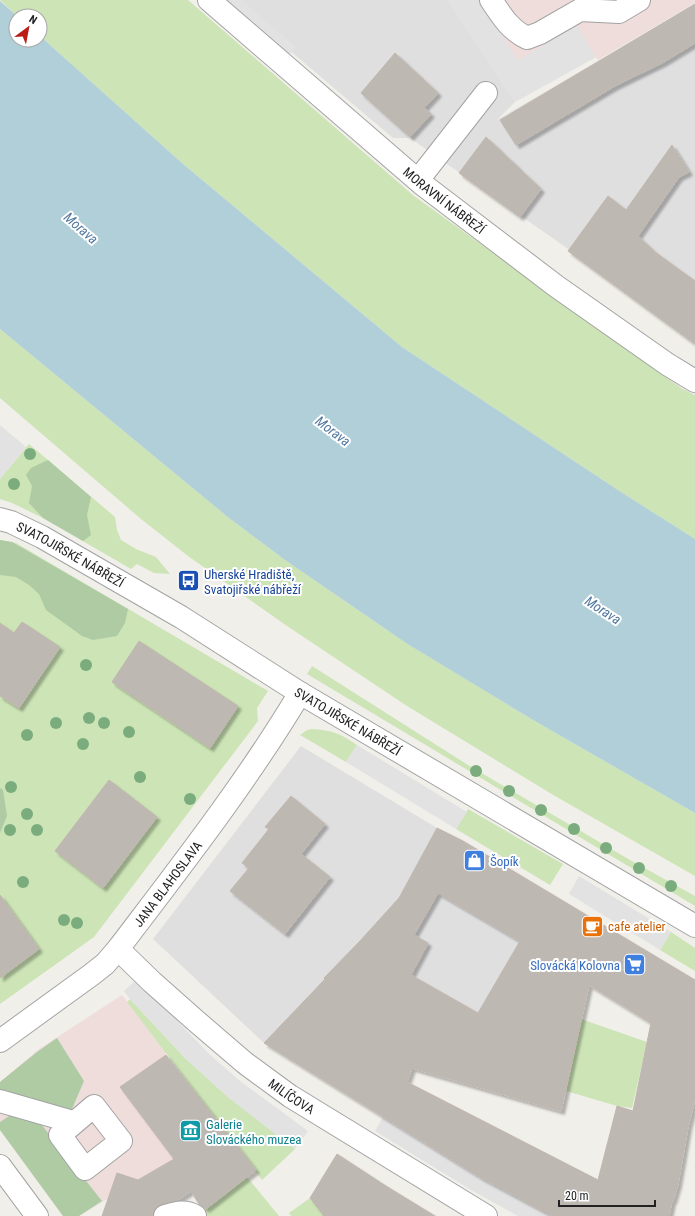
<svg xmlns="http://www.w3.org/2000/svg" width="695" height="1216" viewBox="0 0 695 1216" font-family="'Roboto Condensed',sans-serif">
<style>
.residential{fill:#e0dfdf}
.commercial{fill:#efdddc}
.grass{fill:#cce4b6}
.forest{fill:#aecba4}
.parking{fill:#e2e2e2}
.water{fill:#b0cfd9}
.building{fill:#beb8b3;stroke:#c1b7ae;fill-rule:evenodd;filter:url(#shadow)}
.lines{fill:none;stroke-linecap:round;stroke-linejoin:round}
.minor-casing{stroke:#a3a3a3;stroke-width:24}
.minor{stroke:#fff;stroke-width:22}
.tree{fill:#7bac7d}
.labels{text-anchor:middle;stroke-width:4;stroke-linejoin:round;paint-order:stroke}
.street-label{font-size:13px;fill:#222;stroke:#fff}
.transit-label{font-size:13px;fill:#164399;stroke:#fff;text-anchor:start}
.shop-label{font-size:13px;fill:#366cbe;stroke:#fff;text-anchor:start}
.food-label{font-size:13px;fill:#c56008;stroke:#fff;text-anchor:start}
.culture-label{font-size:13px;fill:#0d838f;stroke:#fff;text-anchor:start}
.water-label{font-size:14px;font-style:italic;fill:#5479a0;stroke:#fff}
</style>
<defs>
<filter id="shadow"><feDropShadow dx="3.5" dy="3.5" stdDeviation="1" flood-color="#0004"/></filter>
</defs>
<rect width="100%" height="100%" fill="#f1efea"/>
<path class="residential" d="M230 0H448L515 102 497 120 695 4V338L410 138H393Z
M301 746 437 828 549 893 478 1013 357 944 264 1043 153 939Z"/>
<path class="commercial" d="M448 0H695V3L598 60 596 57 515 102Z
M122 995 165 1052 166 1055 120 1087 174 1159 79 1216H63L0 1130V1082L39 1049Z"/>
<path class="grass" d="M0 0H188L414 196 681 388 695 395V539L621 492 402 347 183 164 40 36V16H17Z
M0 329 229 518 285 560 409 645 533 720 695 813V876L555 796 407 706 287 626 188 556 141 519 0 398Z
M29 444 115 517 117 530 121 540 136 549 156 557 170 574 154 573 137 564 131 569 43 518 12 503 0 499V479Z
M0 540 16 543 268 691 257 708 258 721 94 937 0 1004Z
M312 666 468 765 630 860 695 896V906L307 674Z
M312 729C332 730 341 734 357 745L346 762 300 735 307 730Z
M468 809 563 864 550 885 456 829Z
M671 932 695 948V971L660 950Z
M130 999 186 1059 228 1097 295 1149 262 1180 127 1002Z
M581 1019 647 1042 632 1108 617 1106 566 1091Z
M247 1177 279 1216H207L203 1211Z
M310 1198 324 1216H291L289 1213Z"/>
<path class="forest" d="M48 460 91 497 87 515 91 535 83 541 43 518 29 503 32 486 26 475 31 468Z
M0 540 12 542 128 609 125 623 117 636 93 640 82 636 46 610 39 594 29 585 16 577 0 575Z
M0 788 3 790 7 816 0 833Z
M57 1038 84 1081 72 1109 51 1111 0 1094V1082L37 1052Z
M26 1105 102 1201 79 1216H63L0 1130V1122Z"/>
<path class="parking" d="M221 0H241L296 47 287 57Z
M448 0H479L518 60 577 26 596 57 515 102Z
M0 425 26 447 0 479Z
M357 745 467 812 456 829 346 762Z
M579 876 671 932 660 950 569 894Z
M137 979 209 1054 240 1081 308 1131 295 1149 228 1097 186 1059 130 999 124 991Z
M383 1117 480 1177 553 1216H518L471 1190 375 1131Z"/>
<path class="water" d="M0 1 17 16 16 40H40V36L183 164 402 347 621 492 695 539V813L533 720 409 645 285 560 229 518 0 329Z"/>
<path class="building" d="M695 4V43L664 62 615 86 516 145 500 120Z
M395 53 438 93 424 108 431 114 410 137 361 93Z
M486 137 541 189 520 217 459 173Z
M672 145 689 172 679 177 638 236 655 252 695 281V344L568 251 608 196 626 210Z
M22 622 60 647 19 708 0 696V623L14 633Z
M139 641 238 706 210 748 112 682Z
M109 780 157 817 103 888 55 851Z
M291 796 325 824 301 854 330 877 285 934 230 891 249 868 242 863 269 829 265 827Z
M437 828 463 841 695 980V1099L688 1127 678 1184 673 1201H672L669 1216H553L480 1177 264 1043 325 979 324 978 359 942 399 898ZM438 893 520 941 478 1013 411 975 428 943 414 935ZM589 985 651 1023 633 1111 617 1106 598 1180 407 1082 412 1068 561 1111Z
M0 895 39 949 0 978Z
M166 1055 256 1170 206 1209 199 1204 191 1191 176 1201 162 1204 156 1207 153 1215 151 1216H102L117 1173 138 1180 174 1159 120 1087Z
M337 1154 386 1186 435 1216H324L310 1198Z"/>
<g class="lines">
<defs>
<g id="minor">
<path id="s1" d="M209 0 422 184 556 286 667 364 695 381"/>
<path d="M491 0C502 16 509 29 527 38L540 33 580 10 619 12 639 0"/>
<path d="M418 180 486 93"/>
<path id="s2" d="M0 519 11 522 42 537 181 617 300 693 695 926"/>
<path id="s3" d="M118 949 152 982 196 1021 245 1063 290 1096 486 1216"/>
<path id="s4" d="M0 1041 91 975 105 964 118 949C181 866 246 783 300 693"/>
<path d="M0 1101 73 1122"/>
<path d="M94 1106 121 1141 85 1169 60 1135Z"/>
<path d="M0 1166 37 1216"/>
<path d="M165 1216C176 1213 185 1210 195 1216"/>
</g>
</defs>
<use href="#minor" class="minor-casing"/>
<use href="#minor" class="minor"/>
</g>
<g class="tree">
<circle cx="30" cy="454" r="6"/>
<circle cx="14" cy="484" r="6"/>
<circle cx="86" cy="665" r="6"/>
<circle cx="89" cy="718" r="6"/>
<circle cx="56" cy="723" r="6"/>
<circle cx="104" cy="723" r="6"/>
<circle cx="129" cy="732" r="6"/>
<circle cx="27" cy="735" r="6"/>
<circle cx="83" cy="744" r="6"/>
<circle cx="476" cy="771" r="6"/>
<circle cx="140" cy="777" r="6"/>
<circle cx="11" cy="787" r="6"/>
<circle cx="509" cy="791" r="6"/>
<circle cx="190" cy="799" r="6"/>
<circle cx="541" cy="810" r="6"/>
<circle cx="27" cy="814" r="6"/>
<circle cx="574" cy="829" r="6"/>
<circle cx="10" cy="830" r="6"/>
<circle cx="37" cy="830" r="6"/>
<circle cx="606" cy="848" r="6"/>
<circle cx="639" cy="868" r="6"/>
<circle cx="23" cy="882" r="6"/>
<circle cx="671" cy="886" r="6"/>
<circle cx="64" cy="920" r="6"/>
<circle cx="77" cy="923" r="6"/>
</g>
<defs>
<symbol id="bus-square" viewBox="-11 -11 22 22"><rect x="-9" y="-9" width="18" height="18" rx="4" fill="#1a4fb4" stroke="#fff"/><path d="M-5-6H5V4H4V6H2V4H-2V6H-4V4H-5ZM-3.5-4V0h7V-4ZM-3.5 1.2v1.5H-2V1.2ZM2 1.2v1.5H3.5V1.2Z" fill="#fff"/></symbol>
<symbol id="shop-square" viewBox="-11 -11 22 22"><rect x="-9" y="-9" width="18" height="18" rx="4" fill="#3f7fe0" stroke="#fff"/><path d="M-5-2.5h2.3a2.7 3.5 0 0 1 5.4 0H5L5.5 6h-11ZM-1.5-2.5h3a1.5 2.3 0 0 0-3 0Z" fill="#fff"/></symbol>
<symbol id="cafe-square" viewBox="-11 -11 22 22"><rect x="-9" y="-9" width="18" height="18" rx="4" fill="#e8710a" stroke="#fff"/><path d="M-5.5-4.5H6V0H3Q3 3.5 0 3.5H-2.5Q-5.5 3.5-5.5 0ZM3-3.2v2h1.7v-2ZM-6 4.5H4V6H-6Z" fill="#fff"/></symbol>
<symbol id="supermarket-square" viewBox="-11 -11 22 22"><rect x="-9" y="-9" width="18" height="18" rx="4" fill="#3f7fe0" stroke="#fff"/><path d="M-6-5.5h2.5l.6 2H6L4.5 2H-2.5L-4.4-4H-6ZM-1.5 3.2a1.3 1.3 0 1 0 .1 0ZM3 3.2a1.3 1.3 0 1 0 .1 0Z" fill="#fff"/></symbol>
<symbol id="museum-square" viewBox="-11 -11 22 22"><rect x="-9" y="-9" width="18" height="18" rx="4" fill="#0f9aa8" stroke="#fff"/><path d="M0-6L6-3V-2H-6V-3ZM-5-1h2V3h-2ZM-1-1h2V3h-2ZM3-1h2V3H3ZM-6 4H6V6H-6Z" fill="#fff"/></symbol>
</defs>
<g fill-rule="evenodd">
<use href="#bus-square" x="176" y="568" width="25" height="25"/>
<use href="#shop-square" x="462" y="848" width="25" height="25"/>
<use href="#cafe-square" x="580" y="914" width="25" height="25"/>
<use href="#supermarket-square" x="622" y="952" width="25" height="25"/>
<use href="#museum-square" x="178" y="1118" width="25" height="25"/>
</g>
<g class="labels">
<g class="street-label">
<text dy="5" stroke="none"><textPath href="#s1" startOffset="309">MORAVNÍ NÁBŘEŽÍ</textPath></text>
<text dy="5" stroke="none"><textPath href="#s2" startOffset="79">SVATOJIŘSKÉ NÁBŘEŽÍ</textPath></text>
<text dy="5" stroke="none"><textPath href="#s2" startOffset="403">SVATOJIŘSKÉ NÁBŘEŽÍ</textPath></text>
<text dy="5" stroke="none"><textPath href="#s4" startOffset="232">JANA BLAHOSLAVA</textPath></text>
<text dy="5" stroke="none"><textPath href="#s3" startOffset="228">MILÍČOVA</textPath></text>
</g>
<g class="transit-label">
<text x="204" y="579">Uherské Hradiště,<tspan x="204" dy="15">Svatojiřské nábřeží</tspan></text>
</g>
<g class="shop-label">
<text x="490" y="866">Šopík</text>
<text x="620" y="970" text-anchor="end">Slovácká Kolovna</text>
</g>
<g class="food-label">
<text x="608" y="931">cafe atelier</text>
</g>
<g class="culture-label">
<text x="206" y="1129">Galerie<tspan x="206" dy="15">Slováckého muzea</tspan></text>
</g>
<g class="water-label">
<text transform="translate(81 228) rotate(41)" y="5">Morava</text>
<text transform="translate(333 431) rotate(37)" y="5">Morava</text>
<text transform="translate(603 610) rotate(33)" y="5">Morava</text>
</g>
</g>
<g transform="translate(28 28) rotate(32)"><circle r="19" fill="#ffffff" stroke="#a7a7a7"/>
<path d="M0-3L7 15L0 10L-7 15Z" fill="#bc1c18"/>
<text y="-6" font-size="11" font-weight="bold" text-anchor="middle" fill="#222222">N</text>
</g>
<path d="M559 1200v6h96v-6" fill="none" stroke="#222222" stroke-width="2"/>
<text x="565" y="1200" font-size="12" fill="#222222" stroke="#ffffff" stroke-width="3" paint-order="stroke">20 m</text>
</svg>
